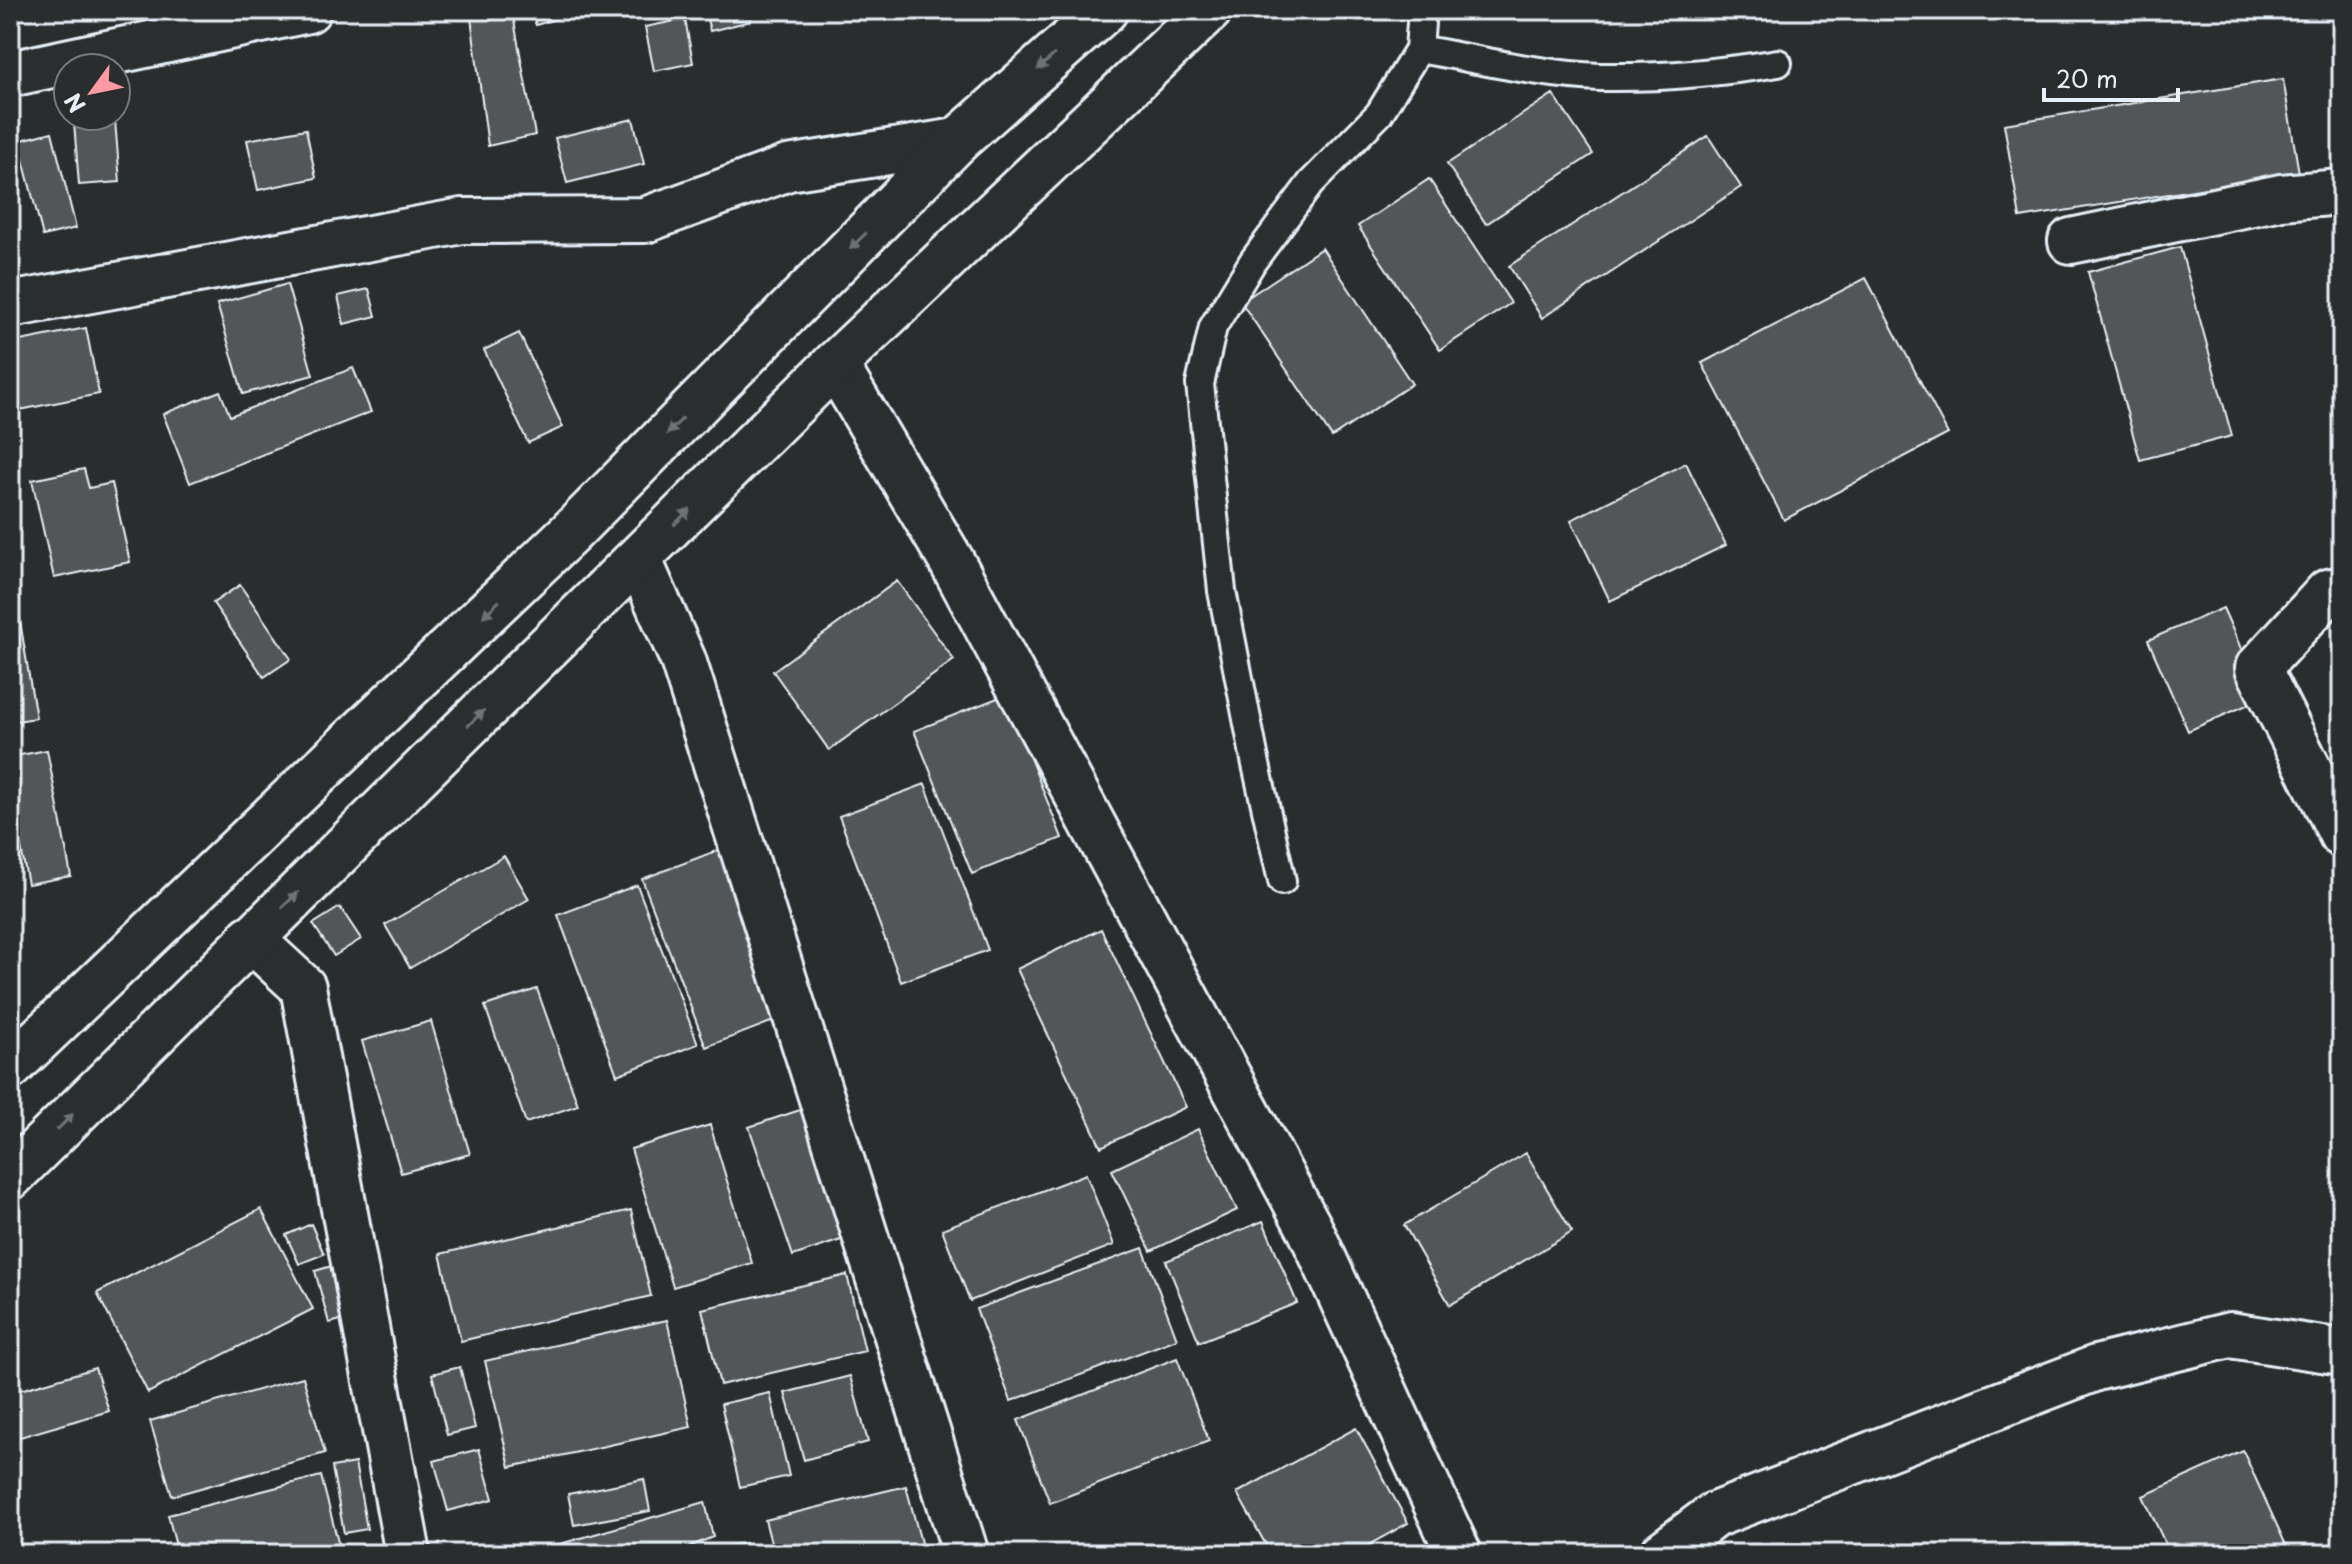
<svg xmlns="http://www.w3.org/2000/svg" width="2352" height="1564" viewBox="0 0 2352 1564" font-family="'Playpen Sans',sans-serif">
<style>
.building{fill:#535759;stroke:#e8f1f8;stroke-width:2}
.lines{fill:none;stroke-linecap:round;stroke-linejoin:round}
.lane-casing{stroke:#e8f1f8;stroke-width:32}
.street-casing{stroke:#e8f1f8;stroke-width:50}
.secondary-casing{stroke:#e8f1f8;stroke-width:50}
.lane{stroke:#2a2d2e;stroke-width:26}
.street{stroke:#2a2d2e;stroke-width:44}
.secondary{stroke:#2a2d2e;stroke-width:44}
.oneway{fill:#6c7275}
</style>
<rect width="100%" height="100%" fill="#2a2d2e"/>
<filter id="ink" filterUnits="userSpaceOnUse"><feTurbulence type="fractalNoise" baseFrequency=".0125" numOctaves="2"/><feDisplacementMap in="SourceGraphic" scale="16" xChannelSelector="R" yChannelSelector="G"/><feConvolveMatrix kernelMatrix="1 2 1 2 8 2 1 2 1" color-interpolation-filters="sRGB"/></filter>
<g filter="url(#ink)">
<path class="building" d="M470 10H512L535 135 488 146Z
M530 10H578V12L536 25Z
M705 10H749L751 21 710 31Z
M685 19 693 63 654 71 645 27Z
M2283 79 2299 173 2020 218 2004 124Z
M1553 94 1593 154 1486 224 1447 164Z
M633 119 644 164 567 183 555 138Z
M115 120 120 182 79 185 74 123Z
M306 129 316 178 258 190 247 140Z
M52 132 76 228 43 236 18 141Z
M1708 136 1741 187 1542 318 1509 266Z
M1429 179 1511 303 1440 350 1358 226Z
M2180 247 2232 436 2140 460 2088 272Z
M1322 248 1412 384 1332 437 1241 302Z
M1866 278 1948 434 1784 520 1702 363Z
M287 284 313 375 243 394 217 304Z
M369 289 376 316 344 324 338 296Z
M86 328 99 394 10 412V343Z
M519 333 563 427 528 443 484 350Z
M353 368 371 412 190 483 163 414 220 391 230 416Z
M1686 463 1726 545 1610 601 1571 520Z
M84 469 89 488 112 483 130 562 54 578 32 480Z
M897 581 954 660 829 750 773 671Z
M240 585 291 659 264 677 213 603Z
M17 603 36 718 10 722V604Z
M2223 608 2263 698 2188 731 2148 640Z
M1005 695 1062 838 972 874 914 731Z
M47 750 71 876 28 884 10 792V757Z
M925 784 988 950 901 982 839 816Z
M721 849 784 1017 706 1047 642 879Z
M504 856 529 899 410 968 385 925Z
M637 885 698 1044 617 1075 558 915Z
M340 907 361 939 334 956 313 924Z
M1101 929 1186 1107 1101 1147 1017 969Z
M2342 977V1002L2332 982Z
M537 989 578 1105 526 1123 485 1006Z
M431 1021 470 1154 401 1173 362 1041Z
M812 1106 856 1235 793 1256 749 1127Z
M710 1125 752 1263 673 1287 631 1149Z
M1198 1129 1237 1210 1151 1251 1112 1170Z
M1526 1153 1572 1232 1450 1305 1404 1225Z
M1086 1174 1114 1245 970 1301 942 1229Z
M261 1209 313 1309 148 1393 97 1293Z
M631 1210 651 1296 461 1341 440 1254Z
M1263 1221 1297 1303 1199 1342 1166 1261Z
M311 1224 324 1254 299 1264 286 1235Z
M1143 1248 1177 1339 1011 1401 976 1309Z
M338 1264 353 1317 329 1323 315 1271Z
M847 1275 865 1351 720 1385 702 1309Z
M667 1320 691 1427 510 1467 485 1361Z
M1177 1358 1209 1441 1050 1503 1018 1420Z
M460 1367 475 1428 447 1435 432 1374Z
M95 1368 109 1411 10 1440V1393Z
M850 1376 868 1442 804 1460 785 1393Z
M303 1377 325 1453 172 1496 150 1421Z
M770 1393 789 1476 740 1487 721 1404Z
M1356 1428 1408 1523 1352 1554H1271L1237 1493Z
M479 1449 493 1499 448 1511 434 1461Z
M2243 1451 2290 1554H2170L2143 1496Z
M355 1463 367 1529 344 1533 332 1467Z
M321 1476 341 1554H178L168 1515Z
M644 1479 650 1511 574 1525 568 1494Z
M906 1486 924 1554H774L765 1520Z
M705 1502 713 1537 684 1549 685 1554H526Z
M745 1543 748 1554H707L706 1550Z"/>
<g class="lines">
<defs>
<path id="lane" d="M1419 49C1478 59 1540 75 1601 77 1662 78 1718 73 1778 63
M1282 881 1255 760 1222 591 1200 384 1213 327 1253 261 1311 183 1379 114 1419 49 1422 10"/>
<path id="street" d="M10 74 308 10
M2071 241 2281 197 2342 192
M10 305 462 221 645 220 788 168 957 141
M835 364 952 562 1310 1229 1459 1554
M639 560 683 660 966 1554
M2342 589 2328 592 2258 668 2342 835
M250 938 303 987 408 1554
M1662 1554 1714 1515 2096 1368 2230 1335 2342 1352"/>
<path id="secondary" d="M10 1067 570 533 957 141 1105 10
M10 1177 835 364 1209 10"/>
</defs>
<use href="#lane" class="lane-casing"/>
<use href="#street" class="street-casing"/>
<use href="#secondary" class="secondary-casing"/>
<use href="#lane" class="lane"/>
<use href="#street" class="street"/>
<use href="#secondary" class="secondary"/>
</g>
<defs><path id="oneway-solid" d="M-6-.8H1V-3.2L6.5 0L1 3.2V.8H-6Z" transform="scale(2)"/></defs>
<g class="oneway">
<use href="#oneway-solid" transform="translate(1046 62) rotate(138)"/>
<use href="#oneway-solid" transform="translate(858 241) rotate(135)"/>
<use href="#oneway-solid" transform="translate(675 426) rotate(135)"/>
<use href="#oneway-solid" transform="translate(682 517) rotate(-45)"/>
<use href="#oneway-solid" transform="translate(491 609) rotate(136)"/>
<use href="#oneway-solid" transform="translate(476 718) rotate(-44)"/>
<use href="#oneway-solid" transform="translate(290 900) rotate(-44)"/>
<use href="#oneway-solid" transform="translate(65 1122) rotate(-45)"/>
</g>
</g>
<rect width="2352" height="1564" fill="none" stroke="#2a2d2e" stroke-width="40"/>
<rect x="20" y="20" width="2312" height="1524" fill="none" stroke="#e8f1f8" stroke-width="3" filter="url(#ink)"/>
<g transform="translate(92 92) rotate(237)"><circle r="38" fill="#2a2d2e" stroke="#767b7f" stroke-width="2"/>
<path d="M0-6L14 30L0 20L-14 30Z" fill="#ff9aa2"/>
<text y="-12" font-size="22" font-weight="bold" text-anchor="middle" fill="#e8f1f8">N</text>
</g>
<path d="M2044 88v12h134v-12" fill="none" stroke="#e8f1f8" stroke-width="4"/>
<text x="2056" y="88" font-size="24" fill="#e8f1f8" stroke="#2a2d2e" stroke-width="6" paint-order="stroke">20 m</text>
</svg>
